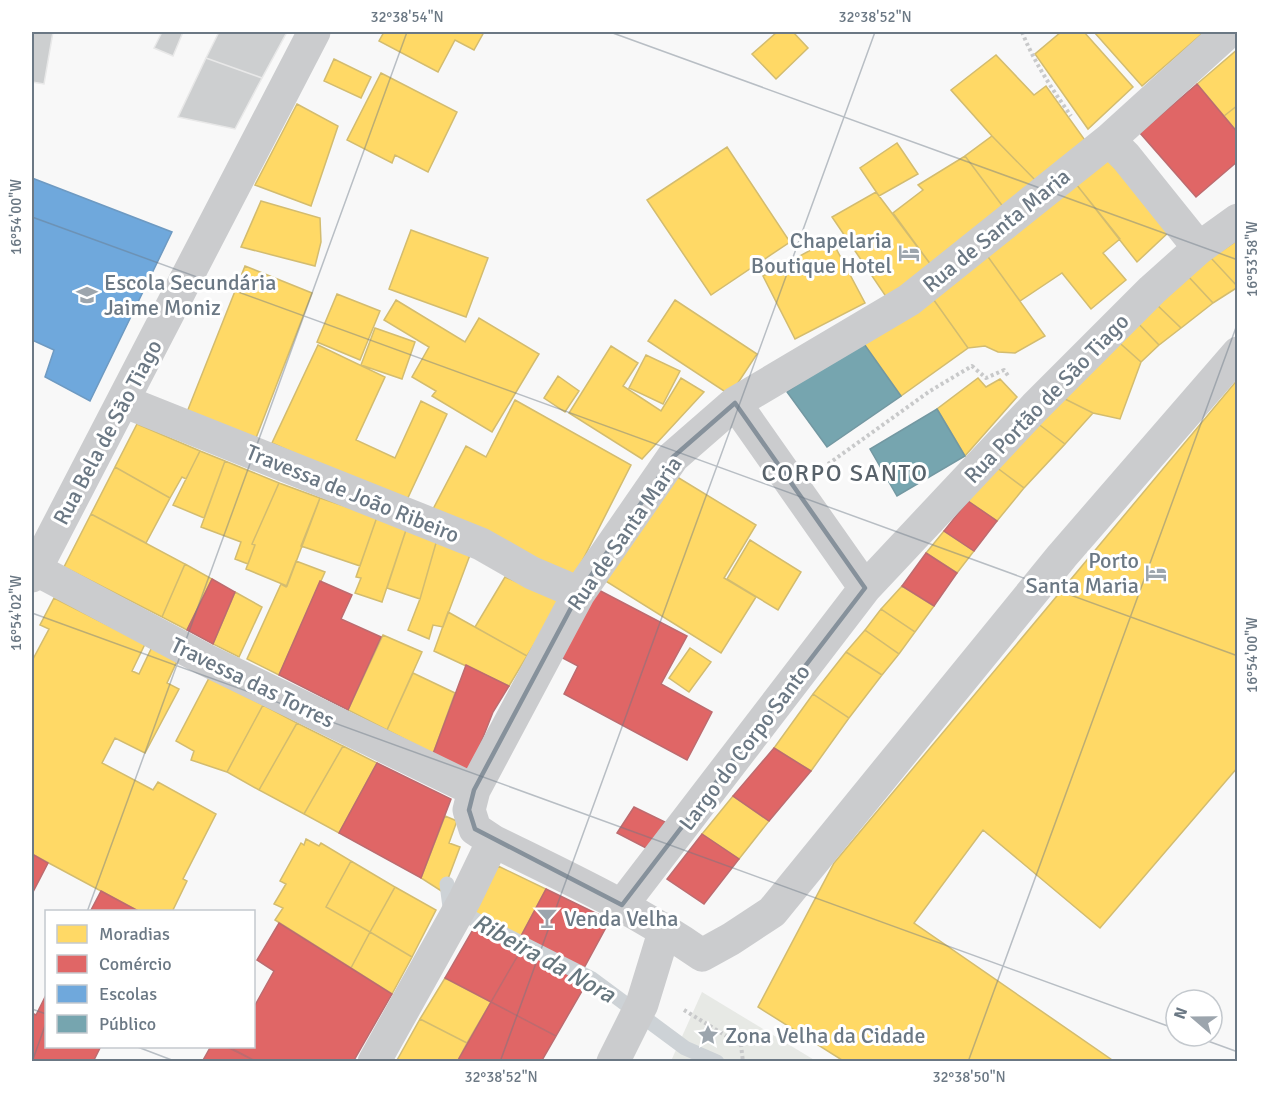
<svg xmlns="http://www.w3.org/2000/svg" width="1269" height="1093" viewBox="0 0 1269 1093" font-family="Signika,sans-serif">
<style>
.green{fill:#e7e9e5}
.homes{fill:#ffd966;stroke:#d3bc6f;stroke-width:1.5}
.shops{fill:#e06666;stroke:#bd6b6f;stroke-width:1.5}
.schools{fill:#6fa8dc;stroke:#6e9ac2;stroke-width:1.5}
.public{fill:#76a5af;stroke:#7398a2;stroke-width:1.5}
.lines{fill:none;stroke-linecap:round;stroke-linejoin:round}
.stream{stroke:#cdd2d6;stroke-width:15}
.building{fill:#cdcfd0;stroke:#e8e8e8;stroke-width:1.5}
.path{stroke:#c8c9ca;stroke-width:4;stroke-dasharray:3 3;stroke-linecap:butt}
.minor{stroke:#cbccce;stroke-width:33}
.marked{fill:none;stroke:#86919b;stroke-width:4.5;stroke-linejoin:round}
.ticks{fill:none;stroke:#6b7884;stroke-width:1.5;stroke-opacity:0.45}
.labels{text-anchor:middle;stroke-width:6;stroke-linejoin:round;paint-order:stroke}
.street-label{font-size:22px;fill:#6b7884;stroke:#fff}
.poi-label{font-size:22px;fill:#6b7884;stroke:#fff;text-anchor:start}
.neighbourhood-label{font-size:24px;letter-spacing:1.5px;fill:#58626a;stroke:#fff}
.water-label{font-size:24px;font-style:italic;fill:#67777f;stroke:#fff}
.neatline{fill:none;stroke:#6b7884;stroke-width:2}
.ticks-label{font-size:15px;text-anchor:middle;fill:#6b7884}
</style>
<rect width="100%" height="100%" fill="#f8f8f8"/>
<path class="green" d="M702 992 816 1061H671Z"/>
<path class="homes" d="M384 32H484L474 50 455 40 438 72 379 41Z
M777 32H793L808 48 776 79 752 54Z
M1061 32H1084L1133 87 1088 129 1035 54Z
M1094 32H1204L1142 86Z
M1238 49V105L1224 116 1197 84Z
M996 55 1034 95 1046 86 1087 143 1038 183 992 136 951 90Z
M334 59 371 77 361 98 324 81Z
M381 73 457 112 428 172 395 155 392 163 347 140Z
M297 104 338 126 311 206 255 185Z
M1238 105V133L1224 116Z
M992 136 1038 183 1007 212 965 156Z
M897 143 918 174 879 196 860 168Z
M727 147 790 242 711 295 647 200Z
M965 156 1007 212 934 269 893 213 923 190 918 185Z
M1108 160 1170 231 1137 262 1076 184Z
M1076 184 1120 239 1103 253 1126 280 1091 309 1062 273 1020 301 986 254Z
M876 192 934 269 889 301 832 217Z
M261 201 320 218 321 242 315 266 241 247Z
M411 230 488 258 466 317 389 289Z
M831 239 865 303 795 339 763 276Z
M1235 242 1238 245V287L1211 258Z
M986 254 1045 336 1015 353 998 352 985 346 968 348 931 296Z
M1211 258 1238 287 1213 303 1187 275Z
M245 266 312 293 256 438 187 412Z
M1187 275 1213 303 1181 328 1154 302Z
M337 294 380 311 360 360 317 342Z
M931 296 968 348 901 396 864 344Z
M396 300 465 342 479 318 539 354 492 432 432 396 436 391 412 377 429 347 384 320Z
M675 300 757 354 730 395 648 341Z
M1154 302 1181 328 1159 345 1133 318Z
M1133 318 1159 345 1141 362 1113 337Z
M375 328 415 342 402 379 361 365Z
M1113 337 1141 362 1120 419 1093 413 1061 397Z
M318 345 385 377 356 440 395 458 421 401 447 414 405 504 272 443Z
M611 346 638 363 623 386 661 411 681 378 704 392 642 459 569 413Z
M646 355 680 371 663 404 629 388Z
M558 376 579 391 565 412 544 398Z
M978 378 986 387 1000 379 1017 397 965 456 937 409Z
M1238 379V767L1100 928 983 830 914 923 1115 1062H845L758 1007 834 863Z
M1061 397 1093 413 1065 444 1037 423Z
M515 400 631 465 571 583 432 511 466 446 486 457Z
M1037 423 1065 444 1024 488 996 467Z
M137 424 200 451 186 479 182 477 170 498 115 467Z
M200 451 225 461 204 518 173 505Z
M225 461 279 483 252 544 255 545 248 564 235 559 241 542 201 527Z
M115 467 170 498 146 543 91 514Z
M996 467 1024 488 997 521 968 501Z
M669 472 756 525 724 578 756 597 721 653 604 580Z
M279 483 320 498 287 586 246 569 255 545 252 544Z
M320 498 377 517 360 566 301 546Z
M91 514 185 564 162 617 64 567Z
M377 517 407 527 382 602 355 593 361 578 356 577Z
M407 527 438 536 420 599 387 588Z
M944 531 974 551 957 573 926 553Z
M438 536 473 547 443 627 433 625 429 639 408 630 420 599Z
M750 540 801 572 778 610 727 579Z
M296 561 325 572 279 675 247 659 281 584 286 587Z
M185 564 212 579 187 630 162 617Z
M505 577 561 601 527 656 475 627Z
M902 586 934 606 915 632 881 609Z
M235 592 262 607 239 657 213 644Z
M54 598 145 644 132 671 139 674 152 647 178 659 167 683 179 689 145 753 115 738 102 763 153 790 158 782 216 814 183 879 187 881 172 912H140L32 854V661L49 629 40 625Z
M881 609 915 632 899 654 865 630Z
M448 612 527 656 509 686 434 651Z
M865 630 899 654 882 675 846 652Z
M383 635 422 652 387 730 348 710Z
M690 648 711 662 689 692 669 678Z
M846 652 882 675 849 718 813 694Z
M413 673 455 693 433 754 387 730Z
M209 678 263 705 227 772 191 760 194 751 176 741Z
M813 694 849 718 811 771 774 748Z
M263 705 297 723 259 790 227 772Z
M297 723 343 746 304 814 259 790Z
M343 746 377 763 339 833 304 814Z
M733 796 769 821 739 859 702 834Z
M445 816 457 821 449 843 460 847 443 892 421 878Z
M306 839 319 846 321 843 351 861 326 907 370 932 351 968 275 920 283 908 274 904 286 884 280 881 301 843 304 845Z
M351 861 395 887 370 932 326 907Z
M498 866 546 889 520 938 472 915Z
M395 887 436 910 412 957 370 932Z
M370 932 412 957 392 994 351 968Z
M445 978 491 1002 467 1043 420 1019Z
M420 1019 467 1043 457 1062H396Z"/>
<path class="shops" d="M1197 84 1238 133V161L1196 197 1140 133Z
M968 501 997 521 974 551 944 531Z
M926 553 957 573 934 606 902 586Z
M212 579 235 592 213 644 187 630Z
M320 581 352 595 341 619 381 637 348 710 279 675Z
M591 586 687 636 661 684 712 712 687 760 564 694 578 666 555 654Z
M466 665 509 686 493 712 469 773 433 754Z
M774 748 811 771 769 821 733 796Z
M377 763 451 799 421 878 339 833Z
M634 807 665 822 648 849 617 833Z
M702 834 739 859 704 904 667 879Z
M32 854 48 863 32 894Z
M546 889 610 920 584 968 520 938Z
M101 891 140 912H90Z
M279 923 392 994 353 1062H257L229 1048 254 1046V1007L274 971 257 960Z
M475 926 521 950 491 1002 445 978Z
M521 950 586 984 556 1036 491 1002Z
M46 995V1046H101L93 1062H32V1013L36 1015Z
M491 1002 556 1036 541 1062H457Z
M211 1046H227L257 1062H202Z"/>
<path class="schools" d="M32 178 172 232 90 401 45 377 54 350 32 340Z"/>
<path class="public" d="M862 337 864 344 901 396 827 447 787 392Z
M937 409 965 456 897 496 870 449Z"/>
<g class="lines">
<path class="stream" d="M447 884 450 907 592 979 685 1048 717 1062"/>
</g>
<path class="building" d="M32 32H53L44 84 32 82Z
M162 32H183L173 56 154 48Z
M219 32H287L262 78 206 58Z
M206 58 262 78 235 129 178 117Z"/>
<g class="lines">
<path class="path" d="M1022 32C1034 62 1052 89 1071 116
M828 464 930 391 972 366 986 378 1004 370 1009 377
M684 1010 741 1045 743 1062"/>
<path class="minor" d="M1228 32 1109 140 909 300 735 403 673 457 579 593 474 790 469 810 475 829 493 841C564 876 636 909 702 955L731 939 772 912 1062 556 1238 353
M1109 140 1126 157 1199 248
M123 401 481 544 532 573 579 593
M735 403 865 588
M35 569 204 659 474 790
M32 576 314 32
M622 905 865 588 1035 407 1152 290 1199 248 1238 220
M374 1062 465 899 493 841
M613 1062 642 1004 665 929"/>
</g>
<path class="marked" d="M735 403 865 588 622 905 475 829 469 810 474 790 579 593 673 457Z"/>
<path class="ticks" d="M610 32 1238 260M32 217 1238 656M32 613 1176 1029M87 912 407 32M32 1009 46 1014M1194 1036 1238 1052M135 1046 177 1062M32 1062 46 1023M500 1062 875 32M968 1062 1238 322"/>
<defs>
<symbol id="hotel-bare" viewBox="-9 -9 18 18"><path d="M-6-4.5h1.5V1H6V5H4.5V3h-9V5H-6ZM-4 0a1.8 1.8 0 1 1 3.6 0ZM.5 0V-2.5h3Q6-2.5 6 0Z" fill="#9ca5ad" stroke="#fff" stroke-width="2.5" paint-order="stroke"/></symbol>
<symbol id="school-bare" viewBox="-9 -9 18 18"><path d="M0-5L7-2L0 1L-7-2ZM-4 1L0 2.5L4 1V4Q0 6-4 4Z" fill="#9ca5ad" stroke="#fff" stroke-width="2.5" paint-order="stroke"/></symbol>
<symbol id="bar-bare" viewBox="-9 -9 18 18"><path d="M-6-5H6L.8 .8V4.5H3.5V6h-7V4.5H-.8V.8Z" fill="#9ca5ad" stroke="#fff" stroke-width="2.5" paint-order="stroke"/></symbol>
<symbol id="sight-bare" viewBox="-9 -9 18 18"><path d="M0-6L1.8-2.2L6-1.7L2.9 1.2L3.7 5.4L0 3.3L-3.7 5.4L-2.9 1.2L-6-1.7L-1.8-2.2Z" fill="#9ca5ad" stroke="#fff" stroke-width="2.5" paint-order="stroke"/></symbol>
</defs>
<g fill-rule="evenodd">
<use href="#hotel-bare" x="894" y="238" width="30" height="30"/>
<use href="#school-bare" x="72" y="280" width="30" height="30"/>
<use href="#hotel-bare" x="1141" y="558" width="30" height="30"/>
<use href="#bar-bare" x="532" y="903" width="30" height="30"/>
<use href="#sight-bare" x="693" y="1020" width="30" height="30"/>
</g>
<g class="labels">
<g class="street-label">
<text transform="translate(996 230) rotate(-39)" y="8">Rua de Santa Maria</text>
<text transform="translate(1046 398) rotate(-46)" y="8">Rua Portão de São Tiago</text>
<text transform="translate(107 432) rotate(-62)" y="8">Rua Bela de São Tiago</text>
<text transform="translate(353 493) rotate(22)" y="8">Travessa de João Ribeiro</text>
<text transform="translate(624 533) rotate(-55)" y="8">Rua de Santa Maria</text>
<text transform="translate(253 682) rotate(26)" y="8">Travessa das Torres</text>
<text transform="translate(744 747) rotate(-53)" y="8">Largo do Corpo Santo</text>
</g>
<g class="poi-label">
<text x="892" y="248" text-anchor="end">Chapelaria<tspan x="892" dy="25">Boutique Hotel</tspan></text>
<text x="104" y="290">Escola Secundária<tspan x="104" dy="25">Jaime Moniz</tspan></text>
<text x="1139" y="568" text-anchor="end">Porto<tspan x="1139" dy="25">Santa Maria</tspan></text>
<text x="564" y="926">Venda Velha</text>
<text x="725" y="1043">Zona Velha da Cidade</text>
</g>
<g class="neighbourhood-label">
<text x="845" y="481">CORPO SANTO</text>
</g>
<g class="water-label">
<text transform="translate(544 958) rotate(29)" y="8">Ribeira da Nora</text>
</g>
</g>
<rect width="1269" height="1093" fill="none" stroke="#ffffff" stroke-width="66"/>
<rect x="45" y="910" width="210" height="138" fill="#ffffff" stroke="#c4c9ce" stroke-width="1.5"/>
<rect x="57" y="925" width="30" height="18" fill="#ffd966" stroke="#c4c9ce" stroke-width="1.5"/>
<text x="99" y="940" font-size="18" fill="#6b7884">Moradias</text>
<rect x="57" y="955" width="30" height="18" fill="#e06666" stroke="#c4c9ce" stroke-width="1.5"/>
<text x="99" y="970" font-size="18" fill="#6b7884">Comércio</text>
<rect x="57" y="985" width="30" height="18" fill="#6fa8dc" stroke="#c4c9ce" stroke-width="1.5"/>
<text x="99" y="1000" font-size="18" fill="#6b7884">Escolas</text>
<rect x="57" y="1015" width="30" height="18" fill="#76a5af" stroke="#c4c9ce" stroke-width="1.5"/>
<text x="99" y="1030" font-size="18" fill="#6b7884">Público</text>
<g transform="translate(1194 1018) rotate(290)"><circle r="28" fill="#ffffff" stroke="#c4c9ce" stroke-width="1.5"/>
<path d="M0-4.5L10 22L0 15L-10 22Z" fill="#9ca5ad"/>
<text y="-9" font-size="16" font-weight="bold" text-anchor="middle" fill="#6b7884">N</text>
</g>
<rect x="33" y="33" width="1203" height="1027" class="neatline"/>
<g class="ticks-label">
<text x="407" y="22">32°38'54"N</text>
<text x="875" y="22">32°38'52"N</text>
<text transform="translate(16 217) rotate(-90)" y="5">16°54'00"W</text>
<text transform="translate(1252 259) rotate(-90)" y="5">16°53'58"W</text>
<text transform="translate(16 613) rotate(-90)" y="5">16°54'02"W</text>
<text transform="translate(1252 655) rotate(-90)" y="5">16°54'00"W</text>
<text x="501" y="1082">32°38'52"N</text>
<text x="969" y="1082">32°38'50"N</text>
</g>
</svg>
